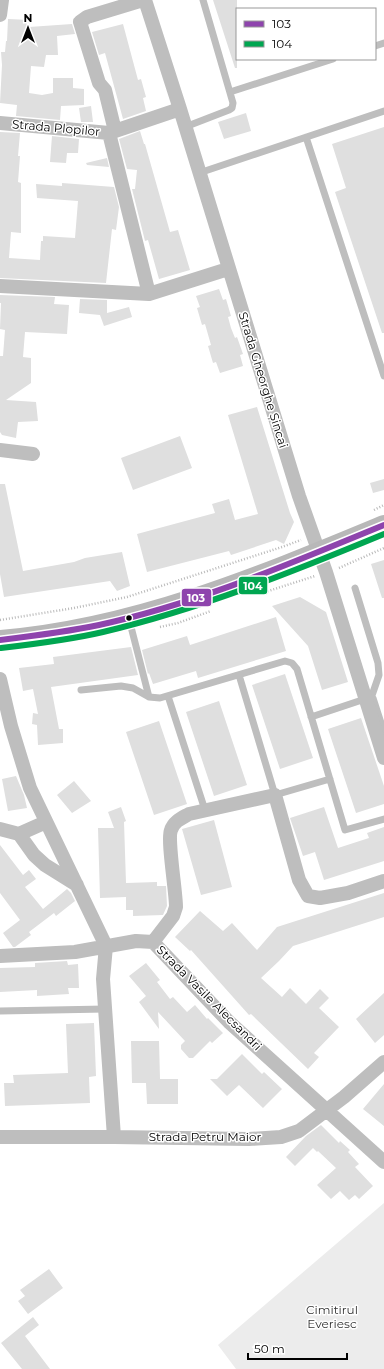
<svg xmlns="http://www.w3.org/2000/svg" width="384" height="1369" viewBox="0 0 384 1369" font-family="Montserrat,sans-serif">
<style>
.green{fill:#ececec}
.building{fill:#dfdfdf}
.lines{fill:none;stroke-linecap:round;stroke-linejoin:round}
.path{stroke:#b9b9b9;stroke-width:2.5;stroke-dasharray:1 2;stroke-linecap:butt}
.service{stroke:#bebebe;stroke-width:7}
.minor{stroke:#bebebe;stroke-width:14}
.secondary{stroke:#b8b8b8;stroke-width:20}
.bus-1-casing{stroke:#fff;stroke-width:9}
.bus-2-casing{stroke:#fff;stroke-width:9}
.bus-1{stroke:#8e44ad;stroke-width:6}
.bus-2{stroke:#00a651;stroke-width:6}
.bus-dot{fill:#000;stroke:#fff;stroke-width:1.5}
.labels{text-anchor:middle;stroke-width:3;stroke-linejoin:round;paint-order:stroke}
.street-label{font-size:12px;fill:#000;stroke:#fff}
.park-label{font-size:12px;fill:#333;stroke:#fff}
.line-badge{stroke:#fff;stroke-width:1.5}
.badge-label{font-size:11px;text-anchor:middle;font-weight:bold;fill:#fff}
</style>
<rect width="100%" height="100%" fill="#fff"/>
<path class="green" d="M384 1203V1369H236L218 1345Z"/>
<path class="building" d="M213 0H237V68H235Z
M8 19 30 20 29 27 72 24 75 34 57 36 58 55H46L44 67 31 66 29 93 42 95 53 93V78H73V88L84 89V105L61 106 60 120 16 116 17 105 0 103 2 65 1 52H5L6 41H7Z
M123 24 138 80 141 79 146 97 143 98 146 111 123 119 105 53 99 55 92 32Z
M91 106 93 122H81L79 108Z
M246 113 251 131 224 139 218 122Z
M384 127V333H382L335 192 346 188 332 144Z
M140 131 144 144H145L170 232 178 230 190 270 159 279 148 240 145 241 132 189H135L137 170 127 169 119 139Z
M0 132 20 133 18 156H20L18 182 21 183V233L11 232 9 258 40 260 41 241H43V236L75 238 78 201 37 198 36 184 62 186V183L114 187 119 207 116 230 112 229 106 283 0 278Z
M52 136 79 139 78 153H67L66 163 50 162Z
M107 158 109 167 87 165 86 163Z
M219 289 223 300 226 299 231 316 228 317 231 328 235 338 237 337 243 354 240 355 243 366 220 373 216 362 213 363 208 346 211 345 205 324 202 325 197 308 200 307 196 296Z
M0 295 55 297 54 304 69 305 67 334 25 332 23 357 31 358V383L6 400 36 402 38 421 18 422 16 438 2 435 0 432V356H3L5 330 0 329 1 303H0Z
M80 299 107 300V313L129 307 132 317 104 326 100 315 79 313Z
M257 407 290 513 294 522 284 544 276 540 231 555 229 551 147 572 137 534 215 513 212 504 229 499 235 520 258 514 228 415Z
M180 436 192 468 133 490 121 458Z
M384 479V490L373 493 370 483Z
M0 484H5L23 571 74 562 85 558 122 552 130 586 117 591 110 581 4 597 0 574Z
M384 560V598H382L371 564Z
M300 597 326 612 348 682 322 690 308 646 272 606Z
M276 617 286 651 198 678 196 671 153 684 149 673 148 674 142 650 187 636 190 645Z
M131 647 138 675 51 687 59 729H63V743L38 745 37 725 32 724 33 713 38 714 33 689 23 691 19 668 54 664 53 657Z
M285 674 313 758 280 769 252 685Z
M219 701 247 785 214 796 186 712Z
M361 718 384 786V804L356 813 328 729Z
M159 721 187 804 154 815 126 732Z
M16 776 24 795 27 808 8 811 2 779Z
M74 781 91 801 72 813 57 795Z
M121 807 126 821 124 822 126 883 157 882V886H166L167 906 163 915 133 916V910H126V897L100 898 98 828H114L108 812Z
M324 807 338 848 369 838 367 833 384 827V861L324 880 315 852 303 856 290 818Z
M214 820 232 887 201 895 182 829Z
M0 845 23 875 29 870 36 879 25 887 43 909 67 889 71 893 75 901 56 916 54 913 29 932 31 935 15 947H13L3 933 20 920 0 893Z
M384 893V917L293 946 279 961 261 978 282 997 290 988 306 1004 320 989 329 998 319 1008 339 1027 314 1053 319 1057 308 1069 251 1014 249 1015 191 950 190 951 175 937 200 911 223 931 232 923 257 950 277 927Z
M67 961 68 965 78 964 79 988H68L69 994 37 996V990L0 992V968L35 967V963Z
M146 963 160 980 157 982 170 999 173 997 187 1012 195 1005 207 1019 208 1018 223 1033 212 1043 210 1041 193 1058H189L181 1049V1045L185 1041 158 1012 159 1029 139 1002 146 996 129 976Z
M384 993V1035L375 1043 356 1019Z
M94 1023 96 1076 89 1077 90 1103 5 1106 4 1083H14L13 1075 68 1073 66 1024Z
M131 1041H159L160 1079H178V1104H147L146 1083H132Z
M242 1054 262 1074 264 1072 282 1089 263 1108 239 1085 227 1096 210 1079H217Z
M384 1084V1126L363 1109Z
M321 1125 339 1143 340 1141 350 1150 348 1152 359 1164 355 1167 373 1186 359 1199 355 1195 349 1200 340 1191 331 1199 317 1185 336 1168 318 1151 317 1152 313 1148 295 1166 286 1157 306 1136Z
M49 1269 63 1288 28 1314 18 1301 25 1296 20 1290Z
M33 1317 39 1325 25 1336 50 1369H22L1 1343Z"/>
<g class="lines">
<path class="path" d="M374 510 384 505
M339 568 384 548
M259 594 315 576
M0 620 74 608 127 597 282 547 301 540
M160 627 178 623 211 611"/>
<path class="service" d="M375 46 384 43
M230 92 333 59
M185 127 229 110 232 108 233 103 203 0
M306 137 384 376
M199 173 384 111
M355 588 378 663 379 675 369 704
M129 619 149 697
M239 675 275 795 330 779
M81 690 121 686 133 688 149 697 160 698 285 661 292 663 297 669 345 830 384 819
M168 696 205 810
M373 698 384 732
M311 717 365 699
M0 1011 105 1009"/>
<path class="minor" d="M145 0 180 109 299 496 326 572 384 758
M0 15 2 0
M0 123 109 133 180 109
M115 131 105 90 99 83 80 22 87 17 143 0
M109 133 149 294
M0 286 149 294 228 269
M0 450 33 454
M0 679 11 726 30 788 106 946
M0 829 19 834 46 822
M19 834 34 855 45 865 77 885
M153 942 173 916 176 907C176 891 167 840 171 830 174 821 182 818 189 814L275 795 299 880 308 896 320 898 348 893 384 881
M106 946 103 979 114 1137
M0 956 75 952 136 941 153 942 229 1022 384 1162
M0 1137H114L249 1139 281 1137 299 1131 344 1097 384 1062"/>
<path class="secondary" d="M0 640C135 629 261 576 384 525"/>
<defs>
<path id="bus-1" d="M0 640C33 636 66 632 99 625 197 604 291 563 384 525"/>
<path id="bus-2" d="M1 648C35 644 69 640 103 632 200 609 292 572 384 534"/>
</defs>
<use href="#bus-1" class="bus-1-casing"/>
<use href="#bus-2" class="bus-2-casing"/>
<use href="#bus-1" class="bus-1"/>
<use href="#bus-2" class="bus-2"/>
</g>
<circle class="bus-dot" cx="129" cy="618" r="3.5"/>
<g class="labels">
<g class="street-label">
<text transform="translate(56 128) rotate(5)" y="4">Strada Plopilor</text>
<text transform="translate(263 380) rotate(73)" y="4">Strada Gheorghe Șincai</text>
<text transform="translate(209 998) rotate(45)" y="4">Strada Vasile Alecsandri</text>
<text x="205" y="1141">Strada Petru Maior</text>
</g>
<g class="park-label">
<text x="332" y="1314">Cimitirul<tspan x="332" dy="14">Everiesc</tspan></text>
</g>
</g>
<g class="line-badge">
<rect x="238" y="576" width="30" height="19" rx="4" fill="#00a651"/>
<rect x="181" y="588" width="31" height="19" rx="4" fill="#8e44ad"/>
</g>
<g class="badge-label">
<text x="253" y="590">104</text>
<text x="196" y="602">103</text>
</g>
<rect x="236" y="8" width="140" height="52" fill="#ffffff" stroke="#999999"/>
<rect x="244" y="21" width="20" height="6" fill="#8e44ad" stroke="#999999"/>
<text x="272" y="28" font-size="12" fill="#000000">103</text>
<rect x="244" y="41" width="20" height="6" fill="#00a651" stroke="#999999"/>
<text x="272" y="48" font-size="12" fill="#000000">104</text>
<g transform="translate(28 28)" stroke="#ffffff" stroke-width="3" paint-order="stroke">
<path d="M0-3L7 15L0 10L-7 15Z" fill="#000000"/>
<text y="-6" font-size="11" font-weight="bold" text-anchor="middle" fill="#000000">N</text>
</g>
<path d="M248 1353v6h99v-6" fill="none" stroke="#000000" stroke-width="2"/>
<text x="254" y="1353" font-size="12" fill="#000000" stroke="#ffffff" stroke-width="3" paint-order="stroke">50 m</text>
</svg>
